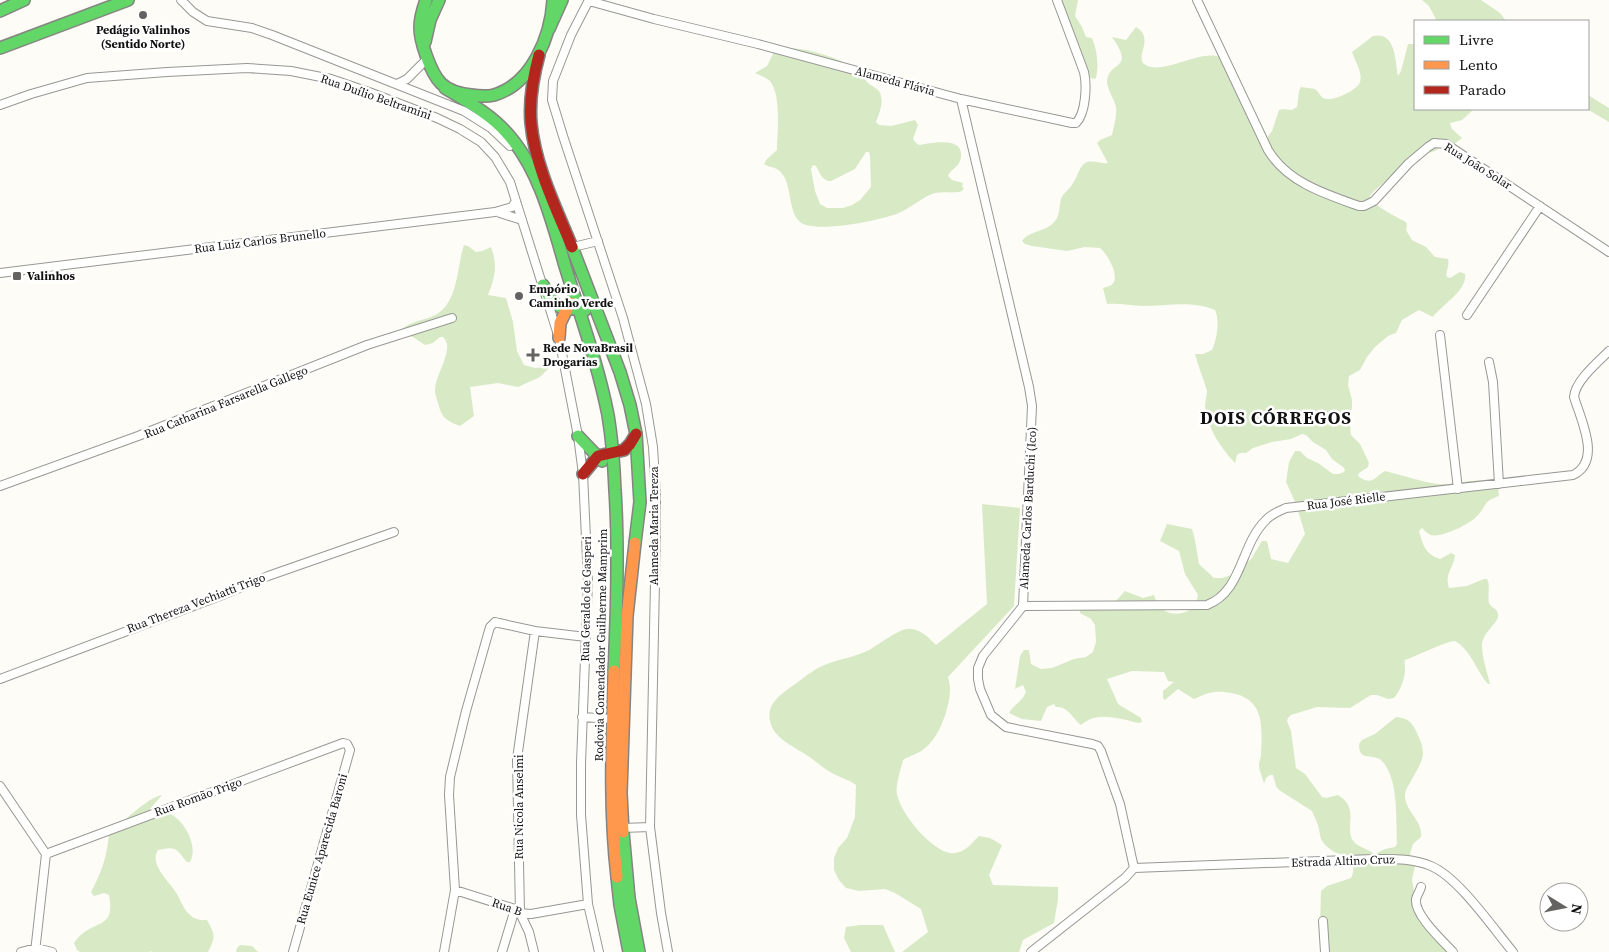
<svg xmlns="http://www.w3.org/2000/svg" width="1609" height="952" viewBox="0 0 1609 952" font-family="'Source Serif 4',serif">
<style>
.forest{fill:#d8eac5;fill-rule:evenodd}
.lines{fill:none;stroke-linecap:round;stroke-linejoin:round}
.street-casing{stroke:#979795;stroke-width:10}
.fast-casing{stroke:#858482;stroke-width:14}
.slow-casing{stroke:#858482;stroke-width:14}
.jam-casing{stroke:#858482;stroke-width:14}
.street{stroke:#fffffe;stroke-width:8}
.fast{stroke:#63d668;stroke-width:11}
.slow{stroke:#ff974d;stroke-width:11}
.jam{stroke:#b3261e;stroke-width:11}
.poi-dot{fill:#646362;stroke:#fff;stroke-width:2}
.labels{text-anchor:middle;stroke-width:5;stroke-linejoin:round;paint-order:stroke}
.poi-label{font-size:12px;font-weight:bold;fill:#111;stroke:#fff;text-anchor:start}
.street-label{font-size:12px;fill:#111;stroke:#fff}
.district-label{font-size:18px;font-weight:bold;letter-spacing:1px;fill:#111;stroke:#fff}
</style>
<rect width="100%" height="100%" fill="#fdfcf7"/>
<path class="forest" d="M1057 0H1078L1075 16 1082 27 1086 37 1092 38C1097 50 1099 65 1096 78L1093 79 1088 76Z
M1422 0H1481L1500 13 1506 21H1437L1429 6Z
M1136 27C1155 38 1135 56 1144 64 1160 77 1201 49 1219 57 1228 61 1244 88 1248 97 1250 103 1250 110 1253 116 1256 124 1261 132 1266 139L1272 131 1279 110 1283 109 1292 110 1297 107 1299 91 1301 87 1315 89C1318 91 1320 96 1323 98 1331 103 1358 90 1360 82 1363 73 1355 61 1352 52L1373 36C1396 31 1395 61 1398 76L1401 71 1408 44H1415V109H1474L1462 120 1450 123 1452 129 1462 138 1453 145 1440 147 1437 150 1410 160 1374 191 1370 196C1376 208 1395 216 1406 222L1407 225 1406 230 1412 240 1426 247 1435 257 1448 259C1450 266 1445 271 1447 277L1450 278 1460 272 1465 274C1468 290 1442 305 1433 317L1419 310 1402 320 1396 333 1388 336 1375 347 1367 357 1360 370 1349 376 1348 385 1352 400V408L1349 416 1351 435 1360 444 1369 463 1368 467 1359 473 1358 476C1373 487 1375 476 1385 471 1402 475 1421 482 1438 484 1459 486 1480 473 1498 487L1499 496C1482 502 1488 505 1477 516 1470 524 1442 538 1431 535 1428 534 1425 531 1422 528L1419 531C1423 545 1425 554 1440 559L1451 553 1455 555C1454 568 1444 573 1449 588L1467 586 1484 579H1487C1491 586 1487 595 1489 603 1491 608 1498 608 1498 615 1499 623 1483 631 1482 645 1482 658 1487 671 1490 684H1488C1479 674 1475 662 1467 652 1464 648 1459 643 1455 641 1449 640 1414 657 1405 660 1404 663 1405 666 1405 669 1405 679 1400 691 1394 698L1388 699 1377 695H1371L1350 708 1317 707 1291 715 1288 718 1287 721 1291 731 1296 768 1305 774 1322 797 1326 798 1338 795C1361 809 1343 829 1354 842 1357 846 1369 850 1375 854L1385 849 1395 847 1397 844C1396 822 1398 790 1388 770 1386 766 1384 763 1381 760 1370 753 1359 762 1359 744L1362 740 1375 734 1396 717C1407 718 1411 721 1416 731 1428 755 1423 759 1411 781 1409 785 1405 790 1405 795 1405 812 1423 820 1421 837L1413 844 1410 854 1415 866 1412 879 1414 892 1420 909 1451 952H1324L1326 945 1320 925 1321 891 1327 886 1351 878C1355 870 1353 865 1349 857L1334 852 1325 845 1321 839 1318 825 1312 811 1279 790 1276 786 1273 775H1270L1266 778 1264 784C1263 778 1259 771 1259 765 1259 762 1261 758 1261 754 1262 726 1265 699 1231 693 1215 690 1209 692 1194 699L1178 689 1165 700 1163 698V691L1174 682 1168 681 1164 672 1132 671 1107 679 1118 704 1141 718 1142 722 1139 723C1121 719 1097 710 1081 725 1073 719 1068 706 1056 707L1054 704 1047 707 1041 721 1022 719 1009 713C1013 705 1021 703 1026 692L1023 685 1015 689 1020 656 1024 650H1029L1031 664 1041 669 1052 668 1074 659 1086 657 1093 652 1096 642 1095 625 1091 619 1080 613V609L1116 601 1125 591 1143 598 1154 595C1156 599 1156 603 1159 606 1168 617 1188 616 1195 604 1197 601 1197 598 1198 595L1185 574 1179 551 1160 541 1167 524 1192 529 1195 540 1199 564 1214 578H1222L1232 575 1251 559 1262 541H1267L1271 559 1288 563 1305 534 1296 504 1286 482 1289 462 1295 451H1300L1307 458 1318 463 1333 474H1339L1344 472 1345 470 1343 467 1332 459 1326 450 1313 442 1306 435 1302 434 1291 439 1272 442 1253 448 1246 453H1240L1237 455 1235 463C1220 447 1208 429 1205 406 1205 401 1207 396 1207 391 1204 379 1198 367 1195 354H1203L1212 350C1217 339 1220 321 1215 310 1192 300 1167 306 1143 306 1131 306 1120 303 1107 304L1103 288C1106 287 1112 286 1114 282 1118 272 1107 254 1100 248L1085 247 1067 251 1032 246 1025 244 1022 241C1030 230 1047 232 1055 221 1060 215 1059 207 1061 199 1063 193 1070 189 1073 183 1077 178 1079 167 1085 163 1091 159 1101 164 1108 163L1097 143 1100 140 1112 135C1114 125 1117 117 1116 107 1114 98 1107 90 1107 81 1109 60 1136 71 1112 37L1126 40Z
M792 48C812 50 842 58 857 71 861 74 864 79 868 83 873 87 880 89 881 96 883 105 879 114 876 122L879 125 891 126 915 120 918 125 913 139 916 143 919 145C932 143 968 135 960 161 958 167 951 169 948 176L952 180 963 183 962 187 964 188 962 191C953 194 944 191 935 193 922 197 911 208 899 213 882 220 812 235 799 221 788 209 792 188 783 175 776 165 771 169 764 164L767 159 777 150C777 134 782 93 769 80 765 77 759 75 755 73L767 66 774 52ZM866 152H869L870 156 871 187 860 200 852 205 843 208H827L820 204 815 191 811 169 813 165 816 166C820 173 822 181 831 181L855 169Z
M1588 95 1609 108V122L1587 109Z
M464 245 468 246 476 252 482 251 491 247C498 266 495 277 488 295L506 298 513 322 517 351 524 365 535 368 550 367 540 377 518 387 498 383 470 387 474 416 460 426C445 420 442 418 438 403 437 399 435 395 435 391 434 375 456 349 443 337H440L433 343 425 345 413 337 402 334 400 331C409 321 423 321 435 315 458 304 457 266 464 245Z
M982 504 1020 508 1014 606 948 677C949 681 950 685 950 689 950 708 939 738 924 749 918 754 909 756 903 760 901 769 895 786 897 794 900 813 931 850 950 853 963 855 971 844 979 836L990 838 1002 845 989 875 993 885 1058 887V899L1054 923 1023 940 1019 952H902L928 932 921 909 895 893 885 889 859 891 846 888 839 880 834 870V858L838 848 847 838 855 817 856 785C848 779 841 778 832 773 824 769 818 763 811 758 800 750 777 740 772 727 762 704 783 693 798 682 807 675 816 668 827 664 840 659 854 657 867 651 877 646 897 630 907 629 919 627 929 638 936 645L987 604Z
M162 795 150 809 152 811C157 812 164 811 168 813 184 819 199 846 190 862H187C175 848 177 846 158 850 149 864 168 880 175 891 180 898 183 909 189 914 195 920 200 920 207 920 215 935 216 936 208 952H152L151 951 150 952H80L77 950 74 943C76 940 79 936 82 934 99 920 115 927 109 895L104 893 94 896 91 892C102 871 107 857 109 833 123 823 146 798 162 795Z
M860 925H883L895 952H851L844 938 846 927Z
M240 945 252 946 258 952H236L237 948Z"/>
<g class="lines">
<defs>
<path id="street" d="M181 0 193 12 207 21 252 28 272 35 464 111 491 128 510 146
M589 0 571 35 553 81 552 100 563 136 623 318 646 404 653 447 656 495V533L650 827 661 913 668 952
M1197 0 1268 150C1287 182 1325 194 1359 206H1364L1374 201 1409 163 1428 147 1434 143 1446 144 1609 252
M589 1 654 19 758 44 961 99 1072 123H1076C1086 113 1087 85 1084 72L1057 0
M397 84 407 79 427 59
M961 99 1029 387 1032 406 1023 606 983 656 978 668V679L980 689 991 715 1006 727 1092 744 1098 746 1101 751 1120 804 1134 868
M0 105 31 94 87 78 167 72 247 68 291 71 331 79 369 92 437 118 460 129 481 142 495 157 510 182 559 338 578 436 583 474 588 581 581 763V815L588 904 599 952
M500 213 522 220
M573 247 598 241
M0 273 495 212 512 207 516 201
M1467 315 1540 206
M1440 335 1458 489
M1489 362 1493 382 1499 484
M0 486 138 436 367 345 452 318
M1023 606 1207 605C1243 591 1240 545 1266 520 1271 514 1279 511 1286 508L1573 475C1602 461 1581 420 1574 397 1575 381 1598 362 1609 351
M0 679 225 594 268 576 394 532
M582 717 613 719
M0 786 46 854 35 952
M622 828 650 827
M46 854 343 743 347 744 350 750 293 952
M1134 868 1373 859C1393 859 1412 858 1431 866 1459 878 1492 927 1513 952
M1421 887C1420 891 1417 895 1416 899 1414 915 1443 941 1453 952
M455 890 515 909 520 913 531 914 588 904
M1323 921 1325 952
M21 952 36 948 52 952
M444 952 455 890 449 795 450 777 466 711 490 627 495 622 499 623 535 631 586 637
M502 952 515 909
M534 952 529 932 520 913 517 759 535 631
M1031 952 1125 878 1134 868"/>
<path id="fast" d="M426 0C418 22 418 33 426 55 435 81 443 92 471 95 478 96 486 97 494 95 532 84 551 36 553 0
M0 11 24 0
M549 29 562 0
M425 42 430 20 439 0
M0 48 128 0
M445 88C466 101 489 113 506 132 539 168 552 221 565 266 580 315 598 364 608 415 612 439 614 465 615 490 619 551 617 610 614 671
M572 247 620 372 630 405 636 434 640 502 635 543
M543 285C548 296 555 309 569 309 575 309 579 308 585 310
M578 436 602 461
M623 832 629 898 639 952
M617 877 620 905 629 952"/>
<path id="slow" d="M559 338 560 323 570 303
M614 671C612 740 609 809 617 877
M623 832 621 793 627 616 635 543"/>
<path id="jam" d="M539 55C533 77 529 100 531 123 535 166 556 208 572 247
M583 474 598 456 624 450 630 444 636 434"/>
</defs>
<use href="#street" class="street-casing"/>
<use href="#fast" class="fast-casing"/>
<use href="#slow" class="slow-casing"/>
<use href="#jam" class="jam-casing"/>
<use href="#street" class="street"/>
<use href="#fast" class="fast"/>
<use href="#slow" class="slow"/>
<use href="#jam" class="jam"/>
</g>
<g class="poi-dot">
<circle cx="143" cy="15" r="5"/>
<rect x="12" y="271" width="10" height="10" rx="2.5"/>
<circle cx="519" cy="296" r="5"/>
<path d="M530.5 347.5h5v5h5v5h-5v5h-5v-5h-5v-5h5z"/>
</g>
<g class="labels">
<g class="poi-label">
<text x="143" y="34" text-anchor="middle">Pedágio Valinhos<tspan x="143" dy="14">(Sentido Norte)</tspan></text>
<text x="27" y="280">Valinhos</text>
<text x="529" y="293">Empório<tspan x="529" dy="14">Caminho Verde</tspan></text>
<text x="543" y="352">Rede NovaBrasil<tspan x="543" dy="14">Drogarias</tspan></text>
</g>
<g class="street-label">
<text transform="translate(895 81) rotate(15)" y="4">Alameda Flávia</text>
<text transform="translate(376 97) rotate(19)" y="4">Rua Duílio Beltramini</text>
<text transform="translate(1478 166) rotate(32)" y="4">Rua João Solar</text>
<text transform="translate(260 241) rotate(-7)" y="4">Rua Luiz Carlos Brunello</text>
<text transform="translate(226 402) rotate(-22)" y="4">Rua Catharina Farsarella Gallego</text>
<text transform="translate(1346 501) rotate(-7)" y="4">Rua José Rielle</text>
<text transform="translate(1028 508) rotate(-87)" y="4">Alameda Carlos Barduchi (Ico)</text>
<text transform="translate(654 526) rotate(-90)" y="4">Alameda Maria Tereza</text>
<text transform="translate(586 599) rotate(-89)" y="4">Rua Geraldo de Gasperi</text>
<text transform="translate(196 603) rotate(-21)" y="4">Rua Thereza Vechiatti Trigo</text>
<text transform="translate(601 645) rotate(-89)" y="4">Rodovia Comendador Guilherme Mamprim</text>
<text transform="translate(198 797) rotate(-20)" y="4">Rua Romão Trigo</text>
<text transform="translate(519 807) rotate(-90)" y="4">Rua Nicola Anselmi</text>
<text transform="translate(322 849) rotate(-74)" y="4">Rua Eunice Aparecida Baroni</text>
<text transform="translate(1343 861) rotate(-2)" y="4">Estrada Altino Cruz</text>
<text transform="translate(507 907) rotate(19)" y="4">Rua B</text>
</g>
<g class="district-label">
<text x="1276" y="424">DOIS CÓRREGOS</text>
</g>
</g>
<rect x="1414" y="20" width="175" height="90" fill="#ffffff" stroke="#a0a0a0"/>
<rect x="1424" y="36" width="25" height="8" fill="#63d668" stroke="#a0a0a0"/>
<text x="1459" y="45" font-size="15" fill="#111111">Livre</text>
<rect x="1424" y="61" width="25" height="8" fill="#ff974d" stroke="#a0a0a0"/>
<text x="1459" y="70" font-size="15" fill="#111111">Lento</text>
<rect x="1424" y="86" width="25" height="8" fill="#b3261e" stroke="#a0a0a0"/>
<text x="1459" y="95" font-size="15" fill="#111111">Parado</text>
<g transform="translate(1564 907) rotate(100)"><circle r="24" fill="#ffffff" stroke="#a0a0a0"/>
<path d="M0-4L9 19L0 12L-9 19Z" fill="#646362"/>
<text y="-8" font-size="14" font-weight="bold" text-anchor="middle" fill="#111111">N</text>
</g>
</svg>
